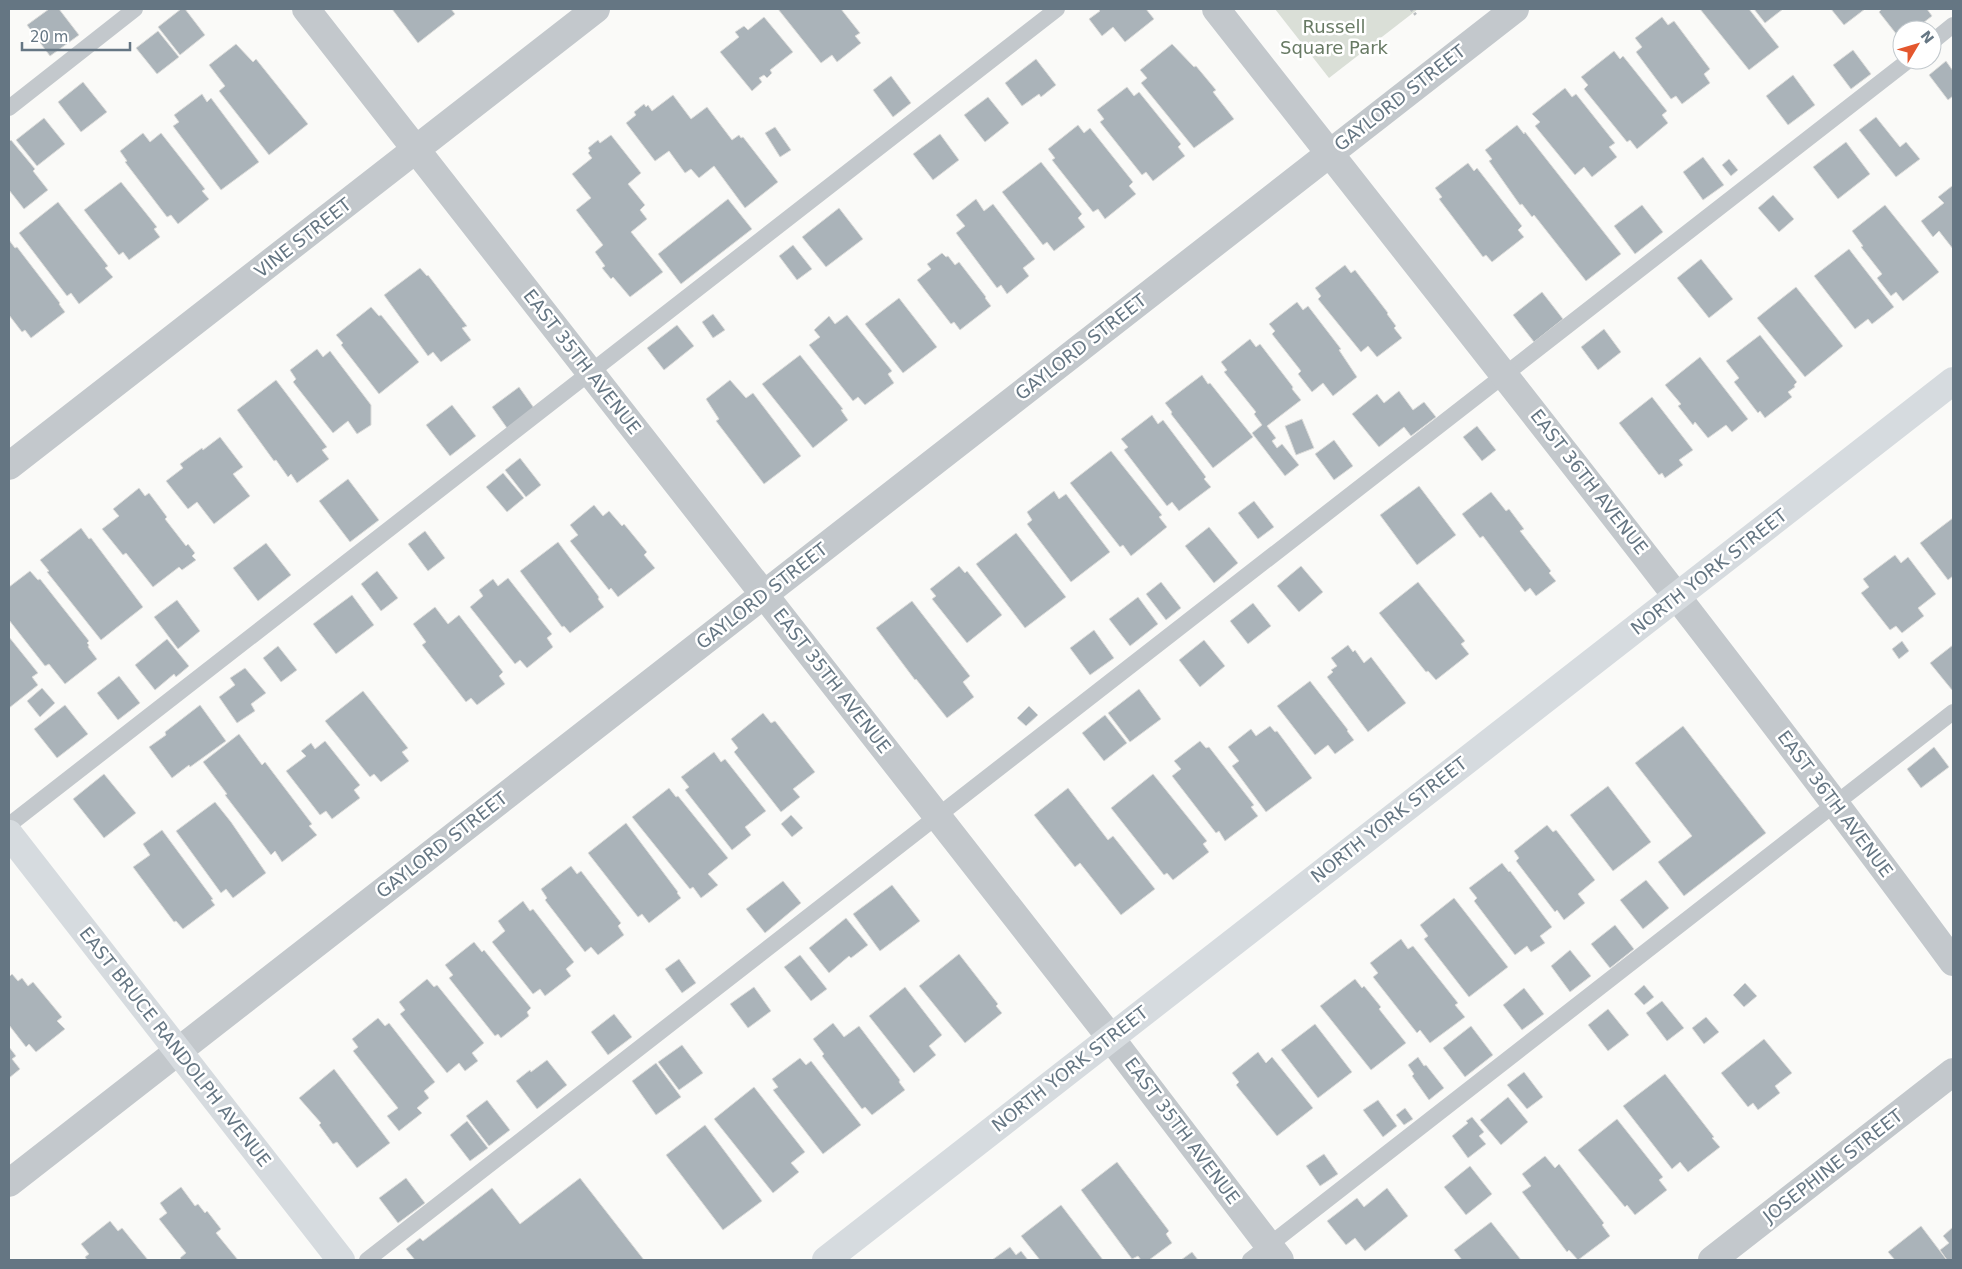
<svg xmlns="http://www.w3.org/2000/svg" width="1962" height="1269" viewBox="0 0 1962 1269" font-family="'DejaVu Sans',sans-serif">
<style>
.green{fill:#dadfd7}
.building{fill:#aab3b9;stroke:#dcdcda}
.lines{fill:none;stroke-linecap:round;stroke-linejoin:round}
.path{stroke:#bbbfc2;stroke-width:3;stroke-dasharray:2.5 2.5;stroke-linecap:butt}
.lane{stroke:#c3c8cc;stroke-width:16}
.street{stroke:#c3c8cc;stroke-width:28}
.secondary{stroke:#d6dbdf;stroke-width:28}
.labels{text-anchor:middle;stroke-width:5;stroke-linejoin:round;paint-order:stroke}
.park-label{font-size:18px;fill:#687a64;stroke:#fff}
.street-label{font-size:18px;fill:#657683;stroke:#fff}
</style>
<rect width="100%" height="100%" fill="#fafaf8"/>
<path class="green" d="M1275 9H1418L1329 78Z"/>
<path class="building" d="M49 9H59L79 35 50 56 27 25Z
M181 9H185L205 35 180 55 158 27Z
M392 9H451L455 14 418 43Z
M778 9H841L860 33 855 36 861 43 837 62 832 55 821 63Z
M1098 9H1146L1154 19 1125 42 1113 27 1102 36 1089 19 1100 11Z
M1700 9H1749L1779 47 1749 70Z
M1754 9H1783L1765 23Z
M1831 9H1865L1844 25Z
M1882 9H1927L1932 16 1914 30H1902L1901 40 1879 12Z
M764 17 793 52 770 70 772 73 767 78 764 75 759 78 762 82 752 91 720 52 739 37 735 32 744 26 748 30Z
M1662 17 1668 25 1674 21 1710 69 1704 74 1710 83 1682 104 1676 96 1671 99 1636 52 1642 47 1635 38Z
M158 31 179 57 157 74 136 48Z
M236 44 253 62 256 59 308 124 269 155 219 91 225 86 209 65Z
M1172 44 1194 67 1196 66 1216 90 1213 92 1234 119 1194 148 1141 83 1147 78 1140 70Z
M1853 50 1871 74 1851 89 1833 65Z
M1614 51 1620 59 1623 56 1667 111 1662 115 1668 123 1637 149 1630 140 1627 142 1584 89 1588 85 1581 77Z
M1036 59 1056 85 1041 97 1039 94 1022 106 1005 83Z
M1946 61 1953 71V96L1948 100 1929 75Z
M1793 75 1815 105 1788 125 1766 96Z
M891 76 911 103 893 117 873 90Z
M83 82 107 112 81 132 58 102Z
M1127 87 1134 96 1139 92 1181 144 1178 147 1185 156 1153 181 1146 172 1142 175 1100 122 1104 119 1097 110Z
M1565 88 1572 97 1576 94 1615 143 1609 147 1617 157 1592 177 1584 167 1575 175 1535 126 1540 122 1532 114Z
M202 94 207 102 211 98 259 162 221 190 173 126 179 122 174 115Z
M673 95 691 119 707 107 732 140 739 135 741 138 743 137 778 182 745 208 714 166 699 178 691 169 685 173 669 151 655 161 626 123 636 115 634 112 644 104 646 107 648 105 652 111Z
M988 97 1009 123 985 142 964 115Z
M1876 117 1900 147 1906 142 1920 159 1896 177 1859 130Z
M44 118 65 144 37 166 16 140Z
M1078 125 1084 133 1090 128 1133 182 1129 186 1136 194 1105 219 1098 209 1093 212 1052 160 1055 158 1048 149Z
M1517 125 1524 134 1525 132 1621 254 1586 281 1534 215 1532 217 1522 204 1520 205 1489 161 1492 159 1485 150Z
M775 127 791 150 780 157 765 133Z
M143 133 150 142 161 133 205 189 202 191 209 199 178 224 171 215 167 217 125 162 127 161 120 151Z
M940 134 959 160 933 180 913 154Z
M611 135 641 173 628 184 645 205 640 210 647 219 631 232 663 272 630 297 613 277 611 279 602 268 605 266 595 252 603 245 576 210 591 198 572 174 592 158 588 153 590 151 588 148 598 140 600 143Z
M11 140 35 169 33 171 48 190 24 209 9 190V142Z
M1846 142 1870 174 1838 199 1813 167Z
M1703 157 1724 185 1703 200 1683 172Z
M1729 159 1738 170 1731 176 1722 165Z
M1041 162 1082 214 1078 218 1085 227 1054 251 1047 242 1043 245 1002 192Z
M1468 163 1474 171 1477 168 1522 226 1518 230 1524 237 1492 262 1486 255 1483 257 1439 199 1442 197 1435 188Z
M121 182 157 227 154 229 160 237 129 260 123 252 119 255 84 210Z
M1952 186 1953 187V249L1939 231 1933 237 1921 221 1944 203 1938 197Z
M1773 195 1794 219 1779 232 1758 208Z
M728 199 752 229 681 284 658 254Z
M976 199 984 211 993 204 1035 259 1023 268 1029 276 1007 294 1001 285 997 288 956 233 965 226 956 215Z
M58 202 108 266 105 268 113 277 79 304 71 293 67 296 19 233Z
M1642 205 1663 232 1635 254 1614 226Z
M1885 205 1939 272 1903 301 1896 292 1891 296 1877 278 1882 274 1861 247 1863 246 1852 231Z
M839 208 863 239 826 267 802 237Z
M9 240 15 248 17 247 60 303 59 304 65 312 31 338 25 330 22 332 9 315Z
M793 245 812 269 797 280 779 256Z
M1849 249 1894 307 1872 324 1868 319 1855 329 1814 276Z
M942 253 946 257 948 256 955 265 959 262 986 297 985 298 991 306 960 330 954 322 951 324 917 280 931 269 927 264Z
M1701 259 1733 299 1709 318 1677 278Z
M1345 265 1351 273 1355 270 1388 313 1387 314 1396 326 1394 328 1402 338 1377 357 1368 346 1361 352 1318 299 1321 296 1315 288Z
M420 268 427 276 428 275 467 326 462 328 471 340 441 362 433 352 428 356 384 295Z
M1796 287 1843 346 1805 377 1757 318Z
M1542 292 1563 319 1534 342 1513 315Z
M899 298 937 347 903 373 865 324Z
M1297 302 1303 310 1308 306 1341 349 1339 350 1357 377 1333 396 1323 383 1312 392 1298 374 1301 371 1272 334 1275 331 1269 324Z
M371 307 379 316 381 315 419 362 379 394 341 345 343 343 336 335Z
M713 314 725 330 713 338 702 322Z
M847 315 892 371 888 374 894 383 865 405 858 397 853 401 809 345 820 337 814 330 829 316 835 324Z
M677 325 694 346 664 370 647 348Z
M1604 329 1621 352 1598 370 1581 347Z
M1760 335 1797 382 1794 385 1795 387 1788 392 1792 397 1765 418 1760 411 1758 413 1734 382 1739 378 1726 361Z
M1250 339 1256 347 1260 344 1293 387 1292 389 1301 400 1267 426 1276 438 1272 441 1277 448 1282 444 1299 465 1285 476 1252 433 1262 425 1254 414 1256 412 1224 372 1227 370 1221 362Z
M317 349 323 357 330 351 371 405V425L357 434 348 421 333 433 293 382 296 379 290 370Z
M800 355 843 409 841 410 848 420 813 448 762 384Z
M1700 357 1748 419 1732 432 1726 425 1708 438 1695 422 1693 425 1678 406 1681 404 1665 385Z
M1202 375 1208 384 1210 383 1253 437 1213 468 1171 414 1172 412 1165 403Z
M276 380 327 447 322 450 329 459 297 483 291 474 288 477 276 460 274 461 237 410Z
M730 380 746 398 753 393 801 456 764 484 716 421 719 419 706 399Z
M519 387 534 408 507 428 492 407Z
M1399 391 1413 410 1424 402 1436 417 1411 436 1404 427 1379 447 1352 414 1377 394 1384 403Z
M1652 397 1693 450 1679 460 1683 465 1665 478 1662 473 1659 475 1619 423Z
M452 405 476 436 450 456 426 425Z
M1152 415 1158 424 1163 420 1206 477 1204 479 1211 487 1179 511 1172 502 1167 506 1124 450 1128 447 1121 439Z
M1302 419 1314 448 1296 455 1285 426Z
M1477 426 1496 450 1482 461 1463 437Z
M220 437 243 467 233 474 250 496 214 524 197 502 188 509 166 481 183 468 180 464 202 448 203 450Z
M1334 440 1353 466 1334 480 1315 454Z
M1111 451 1162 515 1159 517 1167 527 1131 556 1123 545 1120 547 1070 483Z
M520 458 541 485 526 497 505 470Z
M503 473 524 498 507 512 486 487Z
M348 479 379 520 350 542 319 501Z
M1419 486 1456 535 1417 565 1380 515Z
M139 488 145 496 149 493 167 517 165 519 186 546 188 544 195 553 192 556 196 560 182 570 179 567 153 587 126 553 123 555 102 529 119 516 113 509Z
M1054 491 1059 499 1066 494 1110 552 1071 582 1027 524 1032 520 1027 512Z
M1491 492 1506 511 1509 509 1524 529 1520 531 1551 571 1549 573 1556 581 1536 596 1530 588 1525 592 1483 536 1480 538 1462 514Z
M1254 501 1274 527 1258 539 1238 513Z
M594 505 603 516 609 511 622 526 624 524 647 552 644 555 655 568 618 597 611 588 609 590 570 541 578 535 570 525Z
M1953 518V576L1948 580 1920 543Z
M1209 527 1238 563 1214 583 1185 546Z
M81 528 89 539 91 538 143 607 101 640 47 572 49 571 40 560Z
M425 531 445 558 428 571 408 544Z
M1016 533 1066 597 1025 628 976 564Z
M558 542 599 597 598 599 604 607 570 633 564 626 562 627 520 571Z
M266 543 291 575 258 601 233 568Z
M1895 555 1901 563 1908 557 1936 594 1918 608 1924 616 1902 633 1896 626 1890 630 1861 593 1869 587 1863 579Z
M959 566 965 573 967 571 1002 615 967 643 932 599 936 596 930 589Z
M1301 566 1323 592 1299 612 1277 586Z
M30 571 38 580 40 579 89 641 87 643 89 645 88 647 97 659 65 684 49 664 45 666 9 620V587Z
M377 571 398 598 381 611 361 584Z
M508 578 552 634 547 638 553 647 527 668 520 660 515 664 470 607 483 596 479 590 493 579 498 586Z
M1161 582 1181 608 1166 620 1146 594Z
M1418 582 1465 641 1461 644 1469 654 1436 680 1428 671 1426 672 1379 613Z
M352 595 374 625 336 654 313 624Z
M1138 597 1158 624 1130 646 1109 619Z
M177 600 200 631 178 649 154 617Z
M912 601 970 676 963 682 974 697 947 718 916 679 915 680 876 628Z
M1253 603 1271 626 1248 644 1230 621Z
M435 607 448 624 459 615 503 672 499 676 505 684 477 705 471 698 466 702 422 645 426 642 413 624Z
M1094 630 1114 658 1090 675 1070 648Z
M9 637 38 673 32 677 38 685 9 708Z
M167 639 189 666 176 677 174 674 155 690 135 665Z
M1204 640 1225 666 1200 687 1179 660Z
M1902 641 1909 651 1899 659 1892 649Z
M1348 645 1353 652 1355 650 1364 663 1371 657 1406 703 1368 732 1327 677 1333 672 1331 670 1337 666 1331 658Z
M1953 645V689L1952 690 1930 663Z
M278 646 297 670 281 682 263 658Z
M245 668 266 693 251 704 255 711 237 723 219 697 235 685 230 678Z
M119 676 140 703 118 720 97 693Z
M1310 681 1348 730 1347 731 1354 740 1335 754 1328 745 1315 755 1277 706Z
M42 688 55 703 40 717 27 701Z
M1139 689 1161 719 1130 742 1108 713Z
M363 691 408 748 402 752 409 761 381 782 374 774 370 777 325 721Z
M65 705 88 734 57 758 34 729Z
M200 705 226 741 190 767 189 765 172 778 149 747 166 735 165 732Z
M1029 706 1038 715 1026 726 1017 718Z
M763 713 771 723 775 721 815 772 793 789 800 797 781 812 734 752 738 748 731 739Z
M1105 715 1127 743 1104 761 1082 733Z
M1270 726 1275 732 1277 731 1312 778 1266 812 1232 766 1239 761 1228 747 1251 729 1256 736Z
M1683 726 1766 833 1684 896 1658 862 1692 836 1635 763Z
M239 734 262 765 265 762 312 824 309 826 317 835 282 862 275 851 271 855 225 795 227 794 203 762Z
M325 741 360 785 354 790 360 798 332 819 326 811 320 815 286 771 306 756 301 751 311 743 315 749Z
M1200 741 1206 748 1209 747 1254 805 1251 807 1258 816 1225 841 1219 831 1216 833 1172 776 1181 769 1174 761Z
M1934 747 1949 767 1921 788 1907 769Z
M714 752 721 762 725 759 766 811 745 827 751 835 732 850 685 790 689 787 681 777Z
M104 774 136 813 104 838 73 799Z
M1153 774 1207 841 1203 844 1209 852 1173 880 1167 873 1164 875 1111 808Z
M1608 786 1651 842 1613 871 1570 815Z
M669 788 676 797 678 796 728 858 708 874 718 885 701 898 693 887 690 889 632 817Z
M1068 788 1108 840 1113 836 1155 889 1121 915 1080 863 1075 867 1034 815Z
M215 802 231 822 266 873 233 898 226 889 221 893 176 831Z
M791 815 803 828 792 837 781 824Z
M626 823 678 892 677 893 681 898 649 923 642 914 638 917 588 853Z
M1547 825 1553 832 1556 830 1595 880 1578 894 1585 903 1564 920 1557 910 1555 912 1516 861 1519 858 1514 851Z
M162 830 213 899 211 900 215 905 183 929 176 921 174 922 133 867 150 855 143 844Z
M1502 863 1509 872 1510 871 1552 927 1540 936 1545 943 1531 952 1527 946 1515 955 1474 901 1477 898 1469 888Z
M571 866 577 874 581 871 621 923 618 926 624 935 598 955 591 947 585 952 545 900 547 898 541 889Z
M1646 880 1669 908 1643 929 1620 900Z
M783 881 801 903 765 933 746 909Z
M892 885 920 921 880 951 853 914Z
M1454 898 1508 967 1469 997 1424 939 1428 936 1420 925Z
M523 901 530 911 533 909 574 962 566 969 571 976 545 996 540 989 533 994 492 942 505 931 498 921Z
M846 918 868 945 851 958 849 956 829 973 809 948Z
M1615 925 1634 949 1610 968 1591 944Z
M1401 939 1408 949 1413 946 1458 1003 1455 1005 1465 1017 1430 1043 1420 1030 1417 1033 1373 977 1378 973 1370 963Z
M474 942 482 952 484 950 531 1008 527 1012 529 1016 501 1038 498 1034 495 1036 449 978 453 975 445 965Z
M1570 950 1591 976 1570 992 1551 966Z
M959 954 998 1004 996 1006 1002 1013 965 1043 919 986Z
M800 955 827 989 811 1001 784 967Z
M679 959 696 983 682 993 665 969Z
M12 974 18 981 22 978 28 986 33 982 62 1017 57 1021 65 1029 36 1052 29 1044 26 1047 9 1025V977Z
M427 979 434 987 437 985 484 1043 472 1053 478 1061 465 1071 459 1063 447 1073 400 1014 405 1010 399 1002Z
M1355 979 1362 988 1364 986 1381 1007 1379 1009 1406 1043 1371 1070 1320 1006Z
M1745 983 1757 996 1744 1007 1733 995Z
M1644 985 1654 997 1644 1005 1634 994Z
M754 987 771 1011 748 1028 730 1004Z
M905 987 942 1035 929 1046 936 1055 914 1073 869 1016Z
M1524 988 1544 1014 1522 1030 1503 1005Z
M1662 1001 1684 1028 1667 1041 1646 1013Z
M1608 1009 1629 1035 1608 1051 1588 1025Z
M614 1014 632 1037 608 1055 591 1032Z
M1706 1017 1719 1032 1704 1044 1692 1028Z
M378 1018 385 1026 389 1023 435 1082 424 1091 429 1098 417 1108 422 1113 399 1131 387 1116 398 1108 353 1051 358 1047 352 1039Z
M833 1023 844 1037 859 1026 900 1080 899 1082 905 1090 872 1115 865 1107 862 1109 822 1056 824 1054 813 1039Z
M1315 1024 1352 1072 1318 1098 1281 1050Z
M1471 1026 1493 1055 1465 1077 1443 1048Z
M1764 1039 1792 1073 1775 1086 1780 1093 1758 1110 1753 1103 1748 1107 1721 1073Z
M682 1045 703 1073 679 1090 658 1062Z
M9 1047 16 1056 12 1059 20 1069 9 1078Z
M1258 1052 1266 1063 1272 1057 1313 1108 1277 1136 1236 1085 1239 1082 1232 1073Z
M1418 1057 1424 1066 1426 1065 1444 1088 1429 1100 1412 1076 1414 1074 1408 1065Z
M800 1058 806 1065 811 1061 861 1125 823 1154 773 1090 778 1087 772 1079Z
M547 1060 567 1085 537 1109 516 1081 530 1070 531 1072Z
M656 1063 681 1097 656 1115 632 1081Z
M334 1069 390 1143 357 1168 337 1142 333 1144 319 1125 321 1123 299 1098Z
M1524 1072 1543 1097 1527 1109 1507 1085Z
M1665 1074 1714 1137 1712 1138 1720 1147 1688 1172 1680 1162 1672 1169 1623 1106Z
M754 1087 805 1152 791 1163 799 1172 773 1193 714 1119Z
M1508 1097 1528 1122 1501 1145 1480 1120Z
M487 1100 510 1130 489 1146 466 1116Z
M1378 1100 1397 1126 1383 1137 1363 1110Z
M1405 1108 1413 1119 1404 1125 1396 1115Z
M1472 1117 1484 1132 1479 1136 1486 1144 1468 1158 1452 1136 1468 1123 1466 1121Z
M1617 1119 1663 1177 1659 1180 1667 1190 1635 1215 1627 1205 1625 1207 1578 1150Z
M467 1121 488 1148 470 1161 450 1135Z
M705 1125 762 1201 723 1230 666 1155Z
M1324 1154 1338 1174 1320 1186 1306 1166Z
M1545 1156 1555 1168 1559 1164 1604 1223 1602 1225 1610 1236 1578 1260 1569 1250 1567 1252 1522 1192 1531 1186 1522 1174Z
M1117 1162 1169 1231 1166 1234 1172 1243 1149 1260H1141L1138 1256 1132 1259 1081 1190Z
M1470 1166 1492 1194 1466 1215 1444 1187Z
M406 1178 425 1203 398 1223 379 1198Z
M580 1178 644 1260H415L406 1249 420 1238 423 1241 492 1188 520 1224Z
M181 1187 195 1206 198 1204 205 1213 207 1211 221 1229 216 1233 238 1260H182L180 1258 186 1253 159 1219 167 1213 160 1203Z
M1387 1188 1408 1216 1365 1251 1355 1238 1346 1245 1327 1221 1357 1198 1364 1207Z
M1061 1205 1103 1260H1040L1021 1236Z
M110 1221 118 1231 122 1228 148 1260H87L85 1257 89 1254 81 1244Z
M1491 1222 1521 1260H1462L1454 1250Z
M1921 1226 1946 1259 1944 1260H1895L1888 1252Z
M1953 1227V1260H1947L1940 1250 1949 1243 1943 1236Z
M1010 1247 1016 1255 1021 1251 1028 1260H992Z
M1192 1252 1198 1260H1181Z"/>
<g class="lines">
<path class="path" d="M1411 9 1416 15"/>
<path class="lane" d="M1932 42 1953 25
M9 108 135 9
M9 825 1057 9
M367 1260 1909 60
M1250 1260 1953 712"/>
<path class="street" d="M306 9 1110 1037 1280 1260
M1216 9C1464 325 1715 638 1953 962
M9 466 596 9
M9 1183 1515 9
M1712 1260 1953 1072"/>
<path class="secondary" d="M9 834 341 1260
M826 1260 1953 381"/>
</g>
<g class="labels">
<g class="park-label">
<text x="1334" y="33">Russell<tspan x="1334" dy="21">Square Park</tspan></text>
</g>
<g class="street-label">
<text transform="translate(1400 98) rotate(-38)" y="6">GAYLORD STREET</text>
<text transform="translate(303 238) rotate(-38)" y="6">VINE STREET</text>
<text transform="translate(1081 347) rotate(-38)" y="6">GAYLORD STREET</text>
<text transform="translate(582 362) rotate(52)" y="6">EAST 35TH AVENUE</text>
<text transform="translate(1589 482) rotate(52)" y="6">EAST 36TH AVENUE</text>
<text transform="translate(1709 572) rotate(-38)" y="6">NORTH YORK STREET</text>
<text transform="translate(762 596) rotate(-38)" y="6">GAYLORD STREET</text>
<text transform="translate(832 681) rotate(52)" y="6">EAST 35TH AVENUE</text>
<text transform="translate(1835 804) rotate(53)" y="6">EAST 36TH AVENUE</text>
<text transform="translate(1389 820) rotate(-38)" y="6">NORTH YORK STREET</text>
<text transform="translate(442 845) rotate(-38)" y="6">GAYLORD STREET</text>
<text transform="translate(175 1047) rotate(52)" y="6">EAST BRUCE RANDOLPH AVENUE</text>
<text transform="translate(1070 1069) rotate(-38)" y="6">NORTH YORK STREET</text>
<text transform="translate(1182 1131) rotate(53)" y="6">EAST 35TH AVENUE</text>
<text transform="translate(1833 1166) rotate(-38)" y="6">JOSEPHINE STREET</text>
</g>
</g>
<rect width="1962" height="1269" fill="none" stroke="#657683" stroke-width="20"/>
<g transform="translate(1917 45) rotate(52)"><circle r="24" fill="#ffffff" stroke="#c1c8cd"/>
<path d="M0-4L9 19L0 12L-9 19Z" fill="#e4572e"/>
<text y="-8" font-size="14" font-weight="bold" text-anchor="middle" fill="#657683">N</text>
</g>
<path d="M22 42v8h108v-8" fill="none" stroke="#657683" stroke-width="2.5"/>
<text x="30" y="42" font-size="15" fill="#657683" stroke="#ffffff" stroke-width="4" paint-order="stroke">20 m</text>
</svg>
